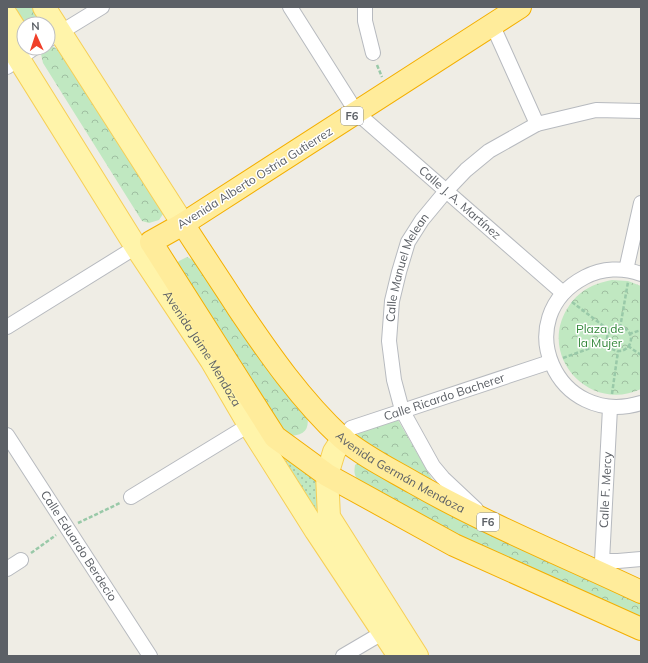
<svg xmlns="http://www.w3.org/2000/svg" width="648" height="663" viewBox="0 0 648 663" font-family="Mulish,sans-serif">
<style>
.grass{fill:url(#grass-dots)}
.park{fill:url(#park-crowns)}
.lines{fill:none;stroke-linecap:round;stroke-linejoin:round}
.minor-casing{stroke:#b7babf;stroke-width:16}
.primary-casing{stroke:#f7cf56;stroke-width:24}
.trunk-casing{stroke:#f4af00;stroke-width:24}
.path{stroke:#99c9a8;stroke-width:2.5;stroke-dasharray:4 2;stroke-linecap:butt}
.minor{stroke:#fff;stroke-width:14}
.primary{stroke:#fff4aa;stroke-width:22}
.trunk{stroke:#ffec9b;stroke-width:22}
.labels{text-anchor:middle;stroke-width:3;stroke-linejoin:round;paint-order:stroke}
.shield{fill:#fff;stroke:#8d9094;stroke-width:1}
.shield-label{font-size:11px;font-weight:bold;fill:#5c6066}
.street-label{font-size:12px;fill:#5c6066;stroke:#fff}
.park-label{font-size:12px;fill:#328739;stroke:#fff}
</style>
<defs>
<pattern id="grass-dots" width="8" height="8" patternUnits="userSpaceOnUse"><rect width="8" height="8" fill="#c0e8c1"/><path d="M2 2h.1M6 6h.1" fill="none" stroke="#9fbfa1" stroke-width="1.8" stroke-linecap="round"/></pattern>
<pattern id="park-crowns" width="20" height="18" patternUnits="userSpaceOnUse"><rect width="20" height="18" fill="#c0e8c1"/><path d="M2 6a3 3 0 1 1 6 0M12 15a3 3 0 1 1 6 0" fill="none" stroke="#9fbfa1"/></pattern>
</defs>
<rect width="100%" height="100%" fill="#efede5"/>
<path class="grass" d="M281 453 321 484 320 519Z"/>
<path class="park" d="M7 7H33L40 19 41 24H24Z
M48 47H54L59 51 162 206 163 214 159 220 149 223 142 221 43 63 41 54Z
M187 257 197 262 306 410C311 429 306 436 286 436L174 266 179 261Z
M612 280 628 281 641 286V389C590 413 538 357 567 309 574 297 585 288 597 284 602 282 607 281 612 280Z
M388 419 398 420 436 486 359 443 357 436 360 429Z
M359 462 641 601V621L503 560 358 480C354 475 354 472 355 465Z"/>
<g class="lines">
<defs>
<g id="minor">
<path id="s1" d="M290 7 357 113 563 293"/>
<path d="M365 7V21L373 53"/>
<path d="M492 24 537 124"/>
<path d="M48 40 102 7"/>
<path d="M7 67 34 48"/>
<path d="M626 270 641 203"/>
<path d="M641 274C623 267 602 268 585 277 508 317 556 429 641 403"/>
<path d="M7 327 136 247"/>
<path id="s2" d="M7 435 150 656"/>
<path id="s3" d="M343 438 351 428 550 362"/>
<path d="M131 497 249 425"/>
<path id="s4" d="M476 509 443 478 433 466 402 410 394 380 389 341 392 301 399 272 408 242 422 220 446 191 466 170 489 151 537 124 596 110 641 111"/>
<path d="M602 561H618L641 559"/>
<path d="M7 569 21 560"/>
<path id="s5" d="M598 572 602 561 610 408"/>
<path d="M343 656 389 629"/>
</g>
<g id="primary">
<path d="M44 7 183 224"/>
<path d="M7 16 24 43"/>
<path id="s6" d="M7 40 136 247 211 360 249 425 316 531 399 656"/>
<path d="M343 438 334 452 327 475 329 517 417 656"/>
</g>
<g id="trunk">
<path d="M520 7 183 224 151 242 275 437 327 475 454 545 641 629"/>
<path id="s7" d="M183 224C201 252 220 280 238 308 269 354 301 400 342 438 363 456 390 469 414 483 488 525 565 556 641 592"/>
</g>
</defs>
<use href="#minor" class="minor-casing"/>
<use href="#primary" class="primary-casing"/>
<use href="#trunk" class="trunk-casing"/>
<path class="path" d="M377 65 382 77
M572 302 610 331
M607 339a12 12 0 1 1 24 0a12 12 0 1 1-24 0Z
M620 328 628 282
M629 334 641 330
M628 346 641 355
M563 358 607 342
M612 394 618 351
M78 523 120 503
M31 553 56 535"/>
<use href="#minor" class="minor"/>
<use href="#primary" class="primary"/>
<use href="#trunk" class="trunk"/>
</g>
<g class="labels">
<g class="shield">
<rect x="341" y="107" width="22" height="18" rx="3"/>
<rect x="477" y="513" width="22" height="18" rx="3"/>
</g>
<g class="shield-label">
<text x="352" y="120">F6</text>
<text x="488" y="526">F6</text>
</g>
<g class="street-label">
<text transform="translate(255 178) rotate(-32)" y="4">Avenida Alberto Ostria Gutierrez</text>
<text dy="4" stroke="none"><textPath href="#s1" startOffset="262">Calle J. A. Martínez</textPath></text>
<text dy="4" stroke="none"><textPath href="#s4" startOffset="272">Calle Manuel Melean</textPath></text>
<text dy="4" stroke="none"><textPath href="#s6" startOffset="365">Avenida Jaime Mendoza</textPath></text>
<text dy="4" stroke="none"><textPath href="#s3" startOffset="111">Calle Ricardo Bacherer</textPath></text>
<text dy="4" stroke="none"><textPath href="#s7" startOffset="335">Avenida Germán Mendoza</textPath></text>
<text dy="4" stroke="none"><textPath href="#s5" startOffset="83">Calle F. Mercy</textPath></text>
<text dy="4" stroke="none"><textPath href="#s2" startOffset="132">Calle Eduardo Berdecio</textPath></text>
</g>
<g class="park-label">
<text x="600" y="333">Plaza de<tspan x="600" dy="14">la Mujer</tspan></text>
</g>
</g>
<rect width="648" height="663" fill="none" stroke="#5c6066" stroke-width="16"/>
<g transform="translate(36 36) rotate(357)"><circle r="19" fill="#ffffff" stroke="#bebfc2"/>
<path d="M0-3L7 15L0 10L-7 15Z" fill="#f0402a"/>
<text y="-6" font-size="11" font-weight="bold" text-anchor="middle" fill="#5c6066">N</text>
</g>
</svg>
